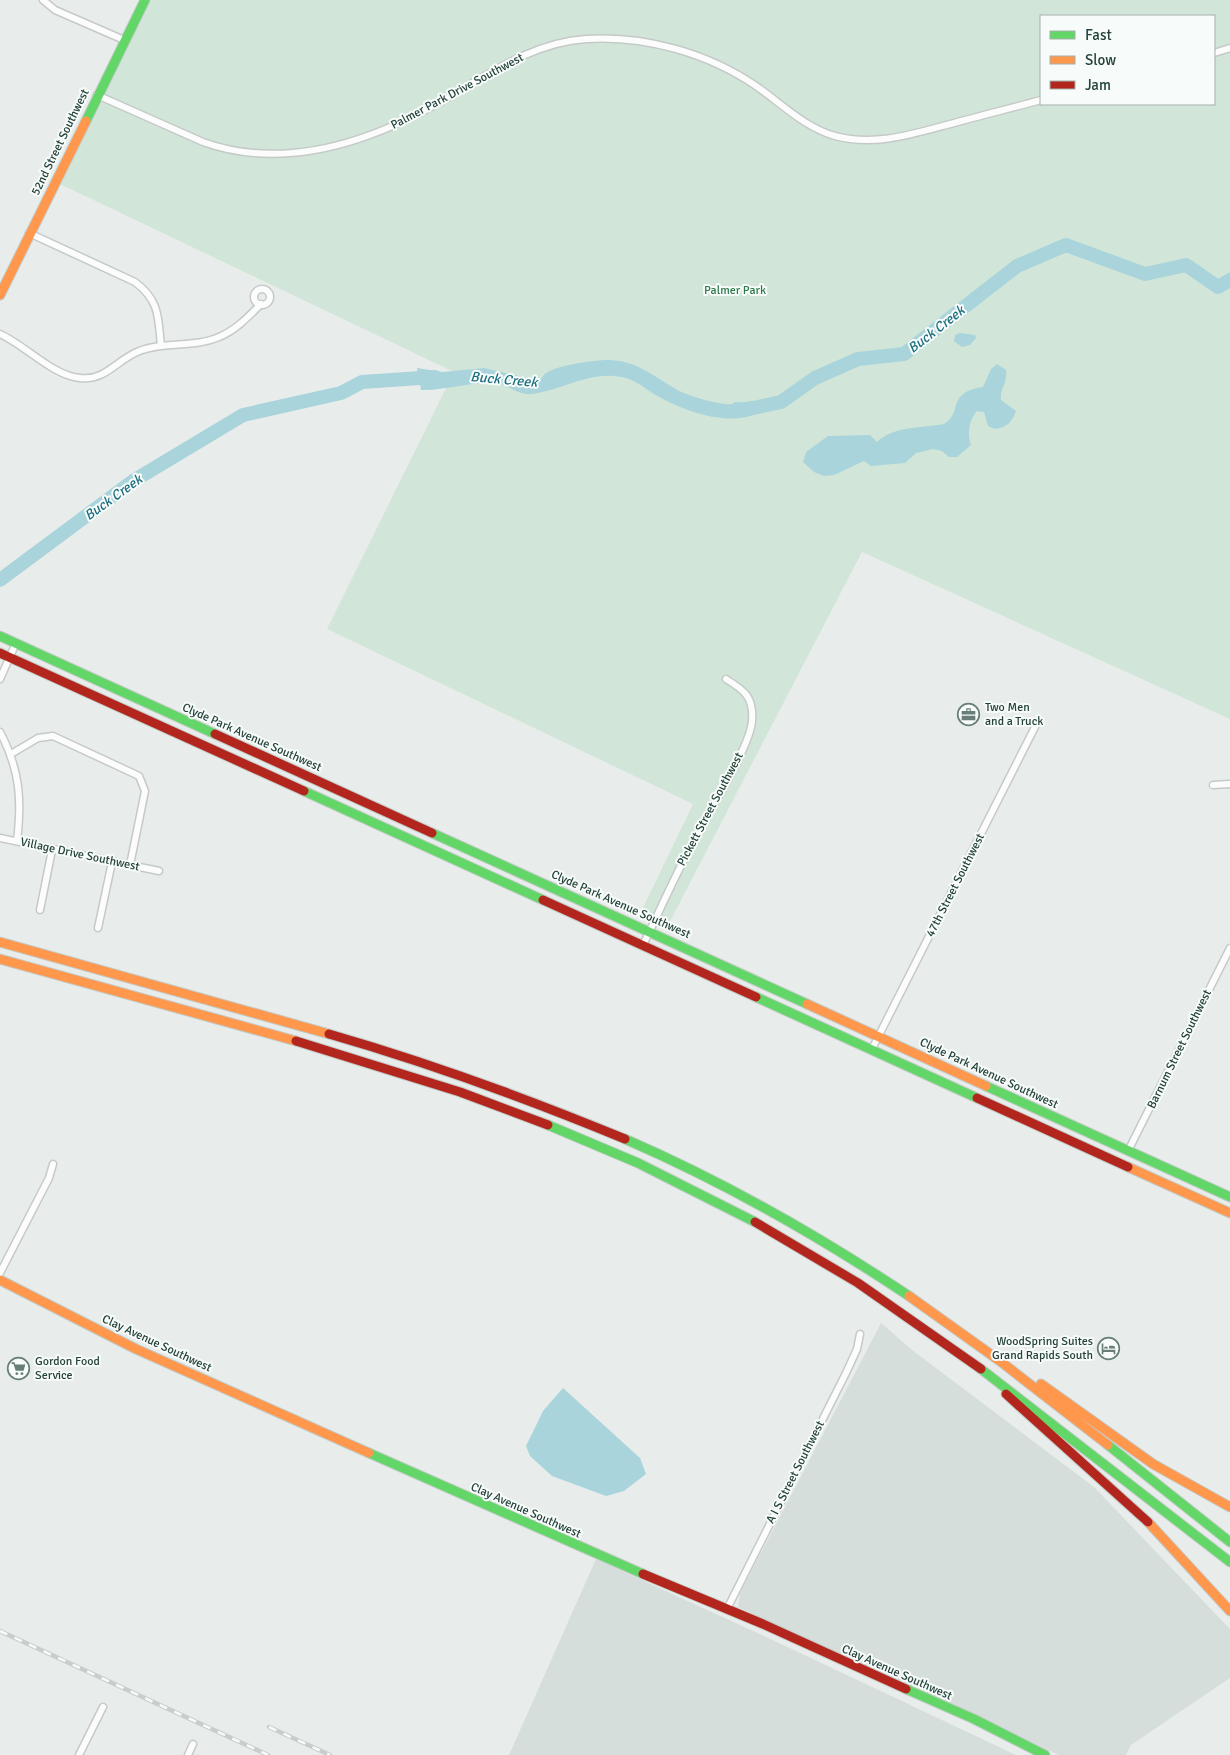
<svg xmlns="http://www.w3.org/2000/svg" width="1230" height="1755" viewBox="0 0 1230 1755" font-family="Signika,sans-serif">
<style>
.built{fill:#d6dedb}
.green{fill:#d1e6d8;fill-rule:evenodd}
.water{fill:#a9d4db}
.lines{fill:none;stroke-linecap:round;stroke-linejoin:round}
.river{stroke:#a9d4db;stroke-width:14}
.street-casing{stroke:#c5cac8;stroke-width:9}
.fast-casing{stroke:#c3cbc8;stroke-width:11}
.slow-casing{stroke:#c3cbc8;stroke-width:11}
.jam-casing{stroke:#c3cbc8;stroke-width:11}
.street{stroke:#fcfcfc;stroke-width:6}
.fast{stroke:#63d668;stroke-width:9}
.slow{stroke:#ff974d;stroke-width:9}
.jam{stroke:#b3261e;stroke-width:9}
.rail-casing{stroke:#c9cdcc;stroke-width:4.5}
.rail{stroke:#f7fbf9;stroke-width:2.5;stroke-dasharray:8;stroke-linecap:butt}
.labels{text-anchor:middle;stroke-width:4;stroke-linejoin:round;paint-order:stroke}
.street-label{font-size:12px;fill:#24423a;stroke:#f7fbf9}
.park-label{font-size:12px;fill:#2d7a4b;stroke:#f7fbf9}
.poi-label{font-size:12px;fill:#24423a;stroke:#f7fbf9;text-anchor:start}
.water-label{font-size:14px;font-style:italic;fill:#1c6f80;stroke:#f7fbf9}
</style>
<rect width="100%" height="100%" fill="#e8edeb"/>
<path class="built" d="M881 1323 912 1350 1094 1487 1230 1629V1678L1131 1745 1126 1755H1059L738 1607 740 1593Z
M596 1559 779 1643 1016 1755H509Z"/>
<path class="green" d="M151 0H1230V719L862 552 666 929 639 916 693 804 327 629 454 372 60 184ZM1041 16H1214V104H1041Z"/>
<path class="water" d="M960 333 975 335 976 338 970 345 962 347 954 341 955 335Z
M605 360C633 359 651 374 674 388 687 396 710 402 725 404 734 405 743 402 752 401L756 414C726 427 681 410 654 394 643 387 634 379 621 377 588 370 560 392 529 394 519 395 509 386 500 384 474 380 447 391 421 390L417 368 442 372 484 368 537 380C543 379 542 376 546 373 558 365 590 361 605 360Z
M997 364 1006 370C1008 383 999 390 1001 400L1016 411C1013 421 1006 428 995 429L988 426 984 412 977 411C969 420 967 434 971 445L957 457H949L942 451 933 449 916 453 905 463 871 466 864 461 834 475 824 476 814 472 803 462 806 452 828 436 870 435 877 442C893 426 923 428 944 424 964 412 945 393 983 387L991 369Z
M563 1388 640 1458 646 1474 624 1491 606 1496 552 1476 530 1456 526 1446 543 1411Z"/>
<g class="lines">
<path class="river" d="M737 409 744 410 781 402 815 378 858 359 904 354 1017 266 1066 245 1145 274 1186 265 1218 287 1230 280
M0 580 133 481 243 415 341 393 362 382 435 377"/>
<defs>
<path id="street" d="M43 0 55 10 124 40
M1214 53 1230 48
M97 95 203 142C289 173 379 139 454 94 495 70 537 42 586 39 644 35 708 53 756 86 782 104 804 127 835 136 876 147 916 133 954 123 983 115 1012 108 1041 100
M29 233 135 282C160 301 158 317 161 346
M254 297a8 8 0 1 1 16 0a8 8 0 1 1-16 0Z
M0 334C25 345 53 376 80 378 105 381 116 361 137 352 163 341 194 348 219 337 236 330 248 317 261 304
M0 679 16 643
M0 732C20 770 22 800 17 841
M11 754 38 738 53 736 139 776 145 791 130 865
M1213 785 1230 784
M0 838 159 871
M40 910 52 850
M98 928 112 862
M643 945C661 908 677 871 697 835 710 809 750 747 752 721 754 697 744 690 726 679
M872 1049 1038 721
M1128 1151 1230 948
M0 1273 49 1178 53 1164
M727 1609 846 1373 857 1349 860 1334
M79 1755 103 1707
M188 1755 193 1744"/>
<path id="fast" d="M86 121 145 0
M0 636 215 734
M304 791 543 900
M432 833 807 1004
M756 997 977 1098
M986 1086 1230 1197
M548 1125 638 1163 755 1222
M625 1139C724 1182 819 1236 909 1296
M981 1369 1230 1562
M1108 1445 1230 1542
M369 1453 643 1574
M906 1689 974 1719 1045 1755"/>
<path id="slow" d="M0 295 86 121
M0 942 329 1034
M0 959 296 1041
M807 1004 986 1086
M1128 1167 1230 1213
M0 1280 136 1349 369 1453
M909 1296 1000 1361 1108 1445
M1041 1384 1153 1464 1230 1507
M1148 1522 1230 1611"/>
<path id="jam" d="M0 653 304 791
M215 734 432 833
M543 900 756 997
M329 1034C430 1063 528 1099 625 1139
M296 1041 460 1092 548 1125
M977 1098 1128 1167
M755 1222 858 1283 981 1369
M1006 1394 1148 1522
M643 1574 763 1624 906 1689"/>
</defs>
<use href="#street" class="street-casing"/>
<use href="#fast" class="fast-casing"/>
<use href="#slow" class="slow-casing"/>
<use href="#jam" class="jam-casing"/>
<use href="#street" class="street"/>
<use href="#fast" class="fast"/>
<use href="#slow" class="slow"/>
<use href="#jam" class="jam"/>
<defs>
<path id="rail" d="M0 1631 268 1755
M269 1727 330 1755"/>
</defs>
<use href="#rail" class="rail-casing"/>
<use href="#rail" class="rail"/>
</g>
<defs>
<symbol id="office-ring" viewBox="-11 -11 22 22"><circle r="9.5" fill="#f7fbf9" stroke="#697e78" stroke-width="1.5"/><path d="M-6-3h4V-5.5h4V-3h4V5H-6ZM-1-4.5V-3h2v-1.5ZM-6 0V1H6V0Z" fill="#697e78"/></symbol>
<symbol id="hotel-ring" viewBox="-11 -11 22 22"><circle r="9.5" fill="#f7fbf9" stroke="#697e78" stroke-width="1.5"/><path d="M-6-4.5h1.5V1H6V5H4.5V3h-9V5H-6ZM-4 0a1.8 1.8 0 1 1 3.6 0ZM.5 0V-2.5h3Q6-2.5 6 0Z" fill="#697e78"/></symbol>
<symbol id="supermarket-ring" viewBox="-11 -11 22 22"><circle r="9.5" fill="#f7fbf9" stroke="#697e78" stroke-width="1.5"/><path d="M-6-5.5h2.5l.6 2H6L4.5 2H-2.5L-4.4-4H-6ZM-1.5 3.2a1.3 1.3 0 1 0 .1 0ZM3 3.2a1.3 1.3 0 1 0 .1 0Z" fill="#697e78"/></symbol>
</defs>
<g fill-rule="evenodd">
<use href="#office-ring" x="956" y="702" width="25" height="25"/>
<use href="#hotel-ring" x="1096" y="1336" width="25" height="25"/>
<use href="#supermarket-ring" x="6" y="1356" width="25" height="25"/>
</g>
<g class="labels">
<g class="street-label">
<text transform="translate(457 91) rotate(-28)" y="4">Palmer Park Drive Southwest</text>
<text transform="translate(60 142) rotate(-64)" y="4">52nd Street Southwest</text>
<text transform="translate(252 737) rotate(24)" y="4">Clyde Park Avenue Southwest</text>
<text transform="translate(710 809) rotate(-62)" y="4">Pickett Street Southwest</text>
<text transform="translate(80 854) rotate(12)" y="4">Village Drive Southwest</text>
<text transform="translate(955 885) rotate(-63)" y="4">47th Street Southwest</text>
<text transform="translate(621 904) rotate(24)" y="4">Clyde Park Avenue Southwest</text>
<text transform="translate(1179 1049) rotate(-64)" y="4">Barnum Street Southwest</text>
<text transform="translate(989 1073) rotate(25)" y="4">Clyde Park Avenue Southwest</text>
<text transform="translate(157 1343) rotate(25)" y="4">Clay Avenue Southwest</text>
<text transform="translate(795 1472) rotate(-63)" y="4">A I S Street Southwest</text>
<text transform="translate(526 1510) rotate(24)" y="4">Clay Avenue Southwest</text>
<text transform="translate(897 1672) rotate(24)" y="4">Clay Avenue Southwest</text>
</g>
<g class="park-label">
<text x="735" y="294">Palmer Park</text>
</g>
<g class="poi-label">
<text x="985" y="711">Two Men<tspan x="985" dy="14">and a Truck</tspan></text>
<text x="1093" y="1345" text-anchor="end">WoodSpring Suites<tspan x="1093" dy="14">Grand Rapids South</tspan></text>
<text x="35" y="1365">Gordon Food<tspan x="35" dy="14">Service</tspan></text>
</g>
<g class="water-label">
<text transform="translate(936 329) rotate(-38)" y="5">Buck Creek</text>
<text transform="translate(504 379) rotate(5)" y="5">Buck Creek</text>
<text transform="translate(113 497) rotate(-36)" y="5">Buck Creek</text>
</g>
</g>
<rect x="1040" y="15" width="175" height="90" fill="#f7fbf9" stroke="#a3b1ad"/>
<rect x="1050" y="31" width="25" height="8" fill="#63d668" stroke="#a3b1ad"/>
<text x="1085" y="40" font-size="15" fill="#24423a">Fast</text>
<rect x="1050" y="56" width="25" height="8" fill="#ff974d" stroke="#a3b1ad"/>
<text x="1085" y="65" font-size="15" fill="#24423a">Slow</text>
<rect x="1050" y="81" width="25" height="8" fill="#b3261e" stroke="#a3b1ad"/>
<text x="1085" y="90" font-size="15" fill="#24423a">Jam</text>
</svg>
